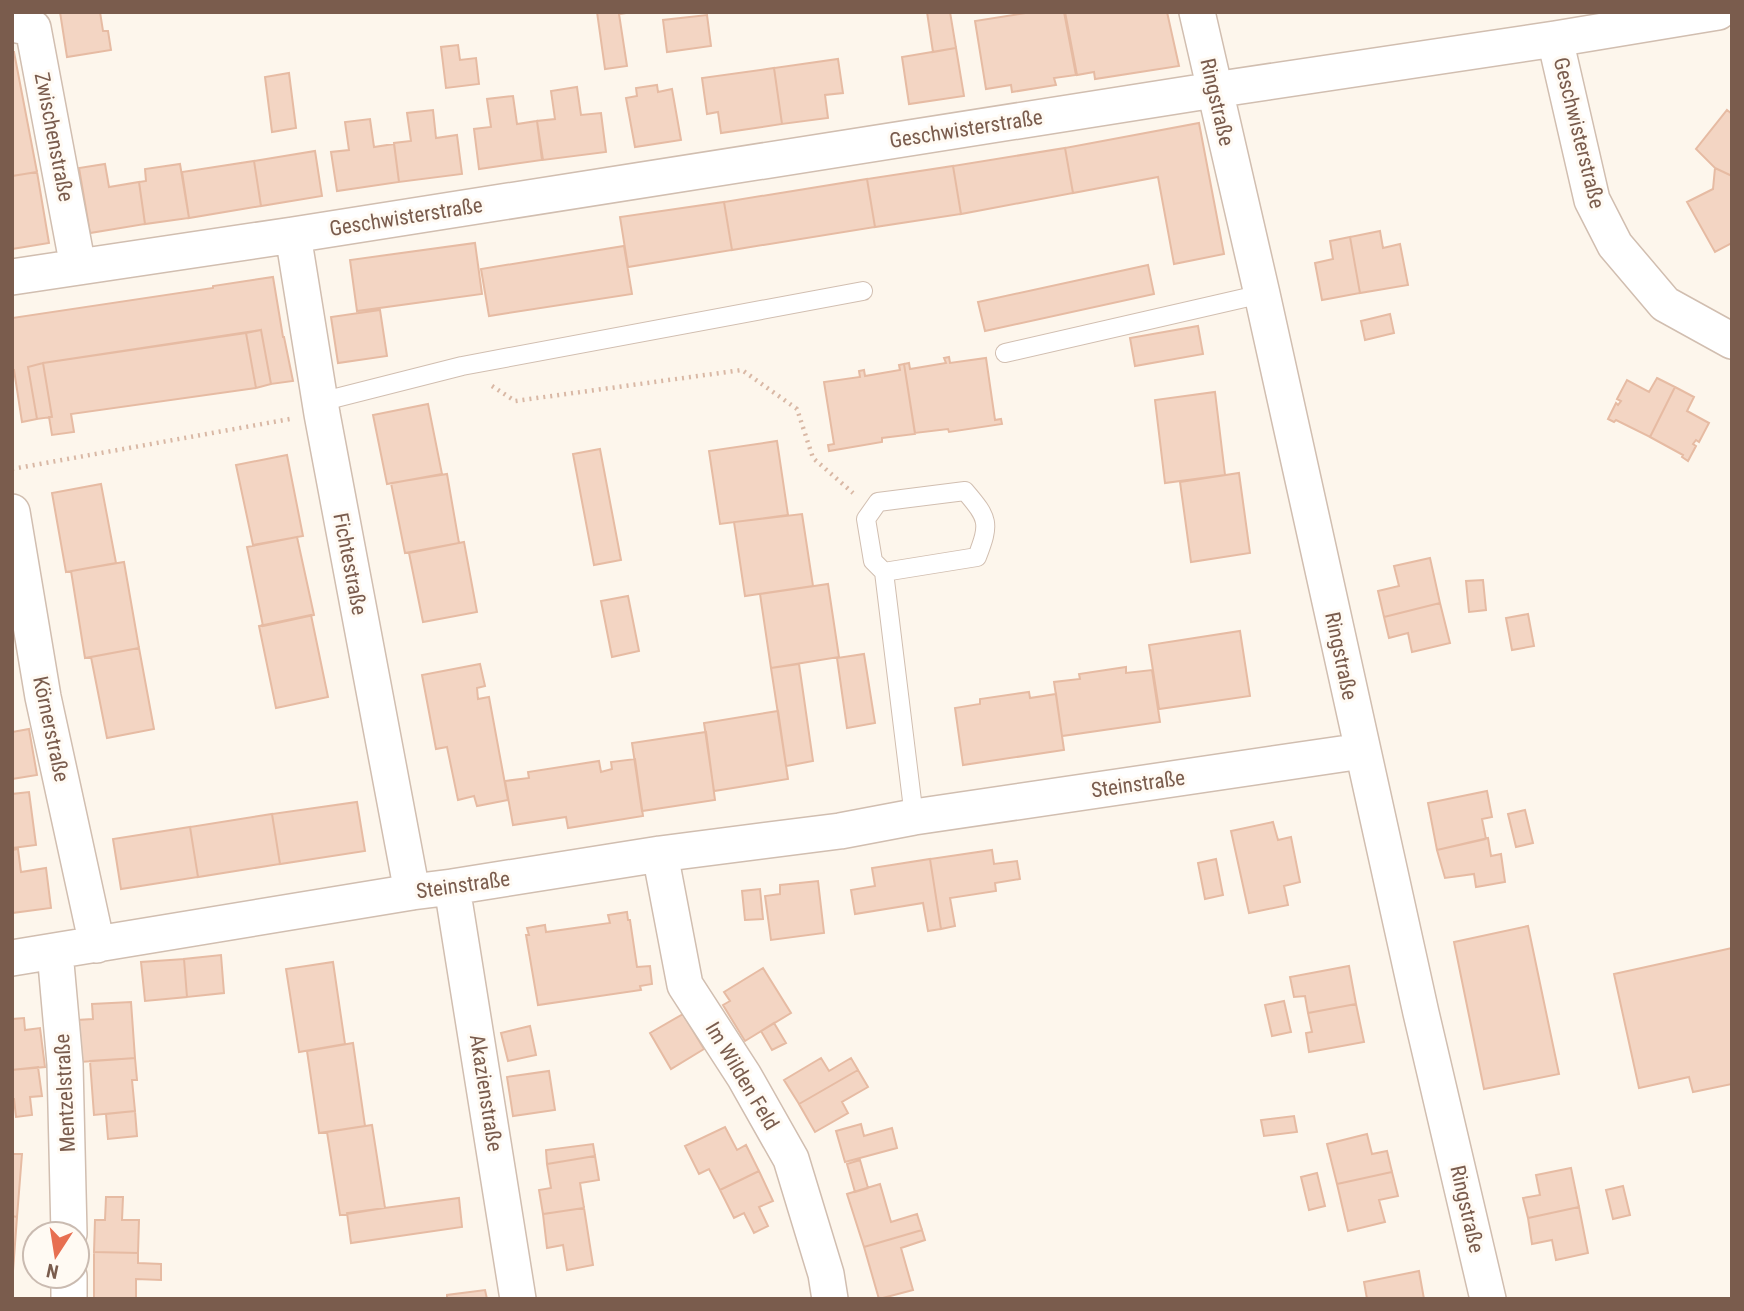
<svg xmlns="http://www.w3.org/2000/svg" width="1744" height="1311" viewBox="0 0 1744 1311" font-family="'Roboto Condensed',sans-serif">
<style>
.building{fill:#f3d5c3;stroke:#e6bba3;stroke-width:2}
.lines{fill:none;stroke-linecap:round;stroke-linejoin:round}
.lane-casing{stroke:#d1beb0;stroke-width:20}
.street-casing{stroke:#d1beb0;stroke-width:38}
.path{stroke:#d9b8a5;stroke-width:4.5;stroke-dasharray:2 5;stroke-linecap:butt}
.lane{stroke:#fff;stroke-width:18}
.street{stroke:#fff;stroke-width:35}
.labels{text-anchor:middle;stroke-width:6;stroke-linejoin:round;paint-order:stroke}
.street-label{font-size:21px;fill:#7a5c4d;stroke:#fffaf3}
</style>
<rect width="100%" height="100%" fill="#fdf6ec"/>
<path class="building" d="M60 12H100L103 31H108L111 50 67 57Z
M597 12H633L619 14 627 66 605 69Z
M927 12H950L956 48 933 52Z
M1032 12H1064L1076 75 1054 78 1056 85 1012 92 1011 85 986 89 975 21Z
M1065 12H1167L1179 66 1095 79 1094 72 1077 75Z
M707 15 711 46 667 52 663 20Z
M458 45 460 60 476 58 479 84 446 88 441 47Z
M956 48 964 96 909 104 902 57Z
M12 52H14L37 172 12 176Z
M838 59 843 93 825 95 828 118 782 124 774 68Z
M774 68 782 124 721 133 718 112 707 114 702 78Z
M289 73 296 128 272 132 265 77Z
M657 85 658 92 672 89 681 140 635 147 626 98 637 96 636 88Z
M577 87 581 115 601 113 606 152 543 160 537 121 555 119 551 91Z
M513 96 517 124 537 121 542 160 479 169 474 129 491 127 487 99Z
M433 110 436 138 457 135 462 174 399 182 394 143 411 141 407 113Z
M1727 110 1732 114V176L1715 168 1696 149Z
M370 119 374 147 394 144 399 182 337 191 331 152 349 150 345 122Z
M1199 123 1224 254 1174 264 1158 177 1073 193 1065 148Z
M1065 148 1073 193 961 214 953 166Z
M315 151 322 196 261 206 254 161Z
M254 161 261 206 189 218 182 172Z
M105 164 109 187 139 182 145 224 90 233 79 168Z
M180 164 189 218 145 224 139 182 146 181 145 169Z
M953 166 961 214 875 227 867 179Z
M1715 168 1732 176V243L1715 252 1687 202 1713 189Z
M37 172 49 243 12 249V176Z
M867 179 875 227 732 250 724 202Z
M724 202 732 250 628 267 620 217Z
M1380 231 1383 248 1400 244 1408 285 1360 293 1350 237Z
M1350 237 1360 293 1322 300 1315 263 1333 259 1330 241Z
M475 243 482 294 357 311 350 260Z
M624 246 632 294 489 316 481 269Z
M1148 265 1154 294 985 331 978 302Z
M273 277 283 337H284L293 381 271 384 261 330 43 363 28 367 37 419 22 422 14 370 12 369V318L213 288V286Z
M380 310 387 356 338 363 331 317Z
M1390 314 1394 333 1365 340 1361 321Z
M1198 326 1203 354 1135 366 1130 338Z
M261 330 271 384 256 388 246 333Z
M246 333 256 388 71 414 74 432 52 435 49 417H52L43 363Z
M949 357 950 363 986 358 995 420 1001 419 1002 424 949 432 948 429 915 433 904 364 909 363 910 369 946 363 944 358Z
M43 363 52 417 37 419 28 367Z
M904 364 915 434 882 438V442L829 451 828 445 834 444 824 382 860 377 859 371 864 370 865 376 900 370 899 365Z
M1657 378 1675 387 1650 437 1616 420 1614 422 1608 419 1616 403 1618 405 1621 401 1617 399 1627 380 1649 392Z
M1675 387 1694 397 1687 411 1709 423 1699 442 1696 440 1693 444 1696 446 1688 461 1682 457 1683 455 1650 437Z
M1215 392 1225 475 1165 483 1155 400Z
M428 404 442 474 387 484 373 415Z
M777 441 788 515 720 524 709 451Z
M600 449 621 560 594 565 573 454Z
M287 455 303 536 253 545 236 465Z
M1239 473 1250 553 1191 562 1180 482Z
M447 474 459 543 405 553 391 483Z
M101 484 116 563 66 572 52 493Z
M802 514 813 586 745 596 734 522Z
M297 537 314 615 263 626 247 547Z
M464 542 477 612 423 622 409 553Z
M1430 558 1440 603 1384 617 1378 591 1399 586 1394 566Z
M124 562 139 648 85 658 71 571Z
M1483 580 1486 610 1469 612 1466 581Z
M828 584 839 657 771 668 760 594Z
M628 596 639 651 612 657 601 601Z
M1440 603 1450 643 1412 652 1408 633 1389 638 1384 617Z
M1528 614 1534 646 1512 650 1506 618Z
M311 615 328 697 276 708 259 626Z
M1240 631 1250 696 1159 709 1149 645Z
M139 648 154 729 107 738 91 657Z
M864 654 875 723 847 728 837 658Z
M480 664 485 686 477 688 478 699 489 697 508 800 477 806 474 796 458 800 447 747 436 749 422 675Z
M799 664 813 761 786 766 771 668Z
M1126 667V673L1152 670 1160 722 1062 736 1054 682 1080 679 1079 674Z
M1029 692 1030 698 1056 694 1064 750 963 765 955 708 980 704V699Z
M778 711 788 779 714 791 704 723Z
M29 729 37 775 12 779V732Z
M706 732 715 800 642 811 632 743Z
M635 759 643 816 568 828 566 817 513 825 505 781 529 778 528 772 599 761 601 772 612 769 611 762Z
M1487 791 1492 817 1482 819 1486 839 1437 850 1428 803Z
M29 792 36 845 12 848V794Z
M357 802 365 851 280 864 272 814Z
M1525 810 1533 843 1516 847 1508 814Z
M272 814 280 864 198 877 190 827Z
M1273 822 1278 840 1291 837 1300 882 1284 886 1288 905 1249 913 1231 831Z
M190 827 198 877 121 889 113 839Z
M1488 838 1491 856 1501 854 1505 882 1476 887 1474 874 1445 878 1437 850Z
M18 849 21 872 46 868 51 908 12 913V850Z
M992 850 994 864 1017 861 1020 879 995 883 996 891 950 898 955 926 941 929 930 859Z
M930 859 941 929 928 931 923 903 855 914 851 890 875 886 872 868Z
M1216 859 1223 895 1205 899 1198 863Z
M818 881 824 933 771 940 765 896 780 894V885Z
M760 889 763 919 745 920 742 891Z
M627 912 628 920H630L637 967 650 966 652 984 640 986 641 990 538 1005 526 935H529L527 928 545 925 546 932 610 923 608 915Z
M1528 926 1559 1074 1484 1089 1454 942Z
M1732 948V1084L1693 1092 1689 1077 1639 1088 1614 974Z
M221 955 224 993 187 997 184 959Z
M184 959 187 997 145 1001 141 962Z
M333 962 345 1044 299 1052 286 969Z
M1349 966 1356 1004 1308 1013 1305 996 1294 997 1290 977Z
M763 968 791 1013 745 1041 723 1005 730 1001 724 992Z
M1284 1001 1291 1032 1272 1036 1265 1005Z
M131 1002 135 1058 80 1062 77 1020 93 1019 92 1004Z
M1356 1004 1364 1042 1309 1052 1306 1033 1312 1032 1308 1013Z
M683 1014 704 1049 671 1069 650 1033Z
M24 1018 25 1030 40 1028 45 1067 12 1070V1019Z
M774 1023 786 1043 772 1050 761 1031Z
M530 1026 536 1055 508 1061 501 1033Z
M353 1043 365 1126 319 1133 307 1051Z
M135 1058 137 1080H132L135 1111 94 1115 90 1061Z
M821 1058 829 1071 851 1058 858 1070 799 1104 784 1080Z
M38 1067 42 1096 30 1097 32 1115 16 1117 14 1099H12V1070Z
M858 1070 868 1087 842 1102 848 1113 815 1132 799 1104Z
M549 1071 555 1110 513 1116 507 1077Z
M135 1111 137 1136 108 1139 106 1114Z
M1294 1116 1297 1132 1264 1136 1261 1120Z
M861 1124 864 1136 892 1128 897 1148 845 1162 836 1131Z
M372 1125 385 1208 340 1215 327 1132Z
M725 1127 737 1150 746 1145 759 1171 720 1190 709 1169 699 1174 685 1146Z
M1367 1134 1372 1154 1387 1151 1392 1172 1337 1184 1327 1144Z
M593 1144 595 1156 547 1164 546 1150Z
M12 1154H22L17 1217 12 1216Z
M595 1156 599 1180 580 1183 584 1208 543 1214 539 1190 551 1188 547 1164Z
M860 1160 868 1188 855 1192 847 1164Z
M1571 1168 1579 1207 1528 1218 1523 1198 1540 1195 1536 1175Z
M759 1171 773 1201 759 1207 768 1226 754 1233 744 1213 734 1218 720 1190Z
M1392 1172 1398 1196 1379 1200 1385 1222 1348 1231 1337 1184Z
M1317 1173 1325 1206 1309 1210 1301 1177Z
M880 1184 891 1222 917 1214 922 1230 864 1247 847 1194Z
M1623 1186 1630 1215 1613 1219 1606 1190Z
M106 1197H123L122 1220H139L138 1253 94 1252 95 1220H105Z
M459 1198 462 1227 351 1243 347 1213Z
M1579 1207 1588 1253 1556 1260 1552 1240 1532 1244 1528 1218Z
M584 1208 593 1265 567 1270 563 1245 547 1248 543 1214Z
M12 1216 17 1217 13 1271H12Z
M922 1230 925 1240 901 1248 913 1290 879 1299 864 1247Z
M94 1252 138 1253V1263L161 1264V1280L136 1279V1299H94Z
M1419 1271 1424 1299H1367L1364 1282Z
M485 1290 487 1299H447V1295Z"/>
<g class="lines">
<defs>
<path id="lane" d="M1005 353 1262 294
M320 402 462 366 863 291
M884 572 873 561 866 519 878 502 965 491C989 519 990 523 977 557L884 572 914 817"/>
<path id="street" d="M1197 12 1262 294 1421 1013 1488 1299
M12 24 33 28 78 267
M1555 39 1592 200 1615 245 1665 304 1732 341
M293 235 322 414 412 892
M12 277 293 235 1214 90 1555 39 1718 12
M12 512 43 697 97 945
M660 854 685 985 744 1076 791 1159 826 1274 830 1299
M452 887 518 1299
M55 952 65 1064 69 1234
M12 958 412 892 452 887 660 854 840 831 914 817 1362 751
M69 1276V1299"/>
</defs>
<use href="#lane" class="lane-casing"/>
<use href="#street" class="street-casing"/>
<path class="path" d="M492 386 515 401 742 370 797 409 813 458 853 493
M12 469 290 419"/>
<use href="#lane" class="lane"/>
<use href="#street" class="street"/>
</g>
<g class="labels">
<g class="street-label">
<text transform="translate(1217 102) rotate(77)" y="7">Ringstraße</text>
<text transform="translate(966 129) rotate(-9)" y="7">Geschwisterstraße</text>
<text transform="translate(1579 133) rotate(76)" y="7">Geschwisterstraße</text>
<text transform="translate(54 137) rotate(79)" y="7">Zwischenstraße</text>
<text transform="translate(406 217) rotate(-9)" y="7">Geschwisterstraße</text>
<text transform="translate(350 564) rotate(79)" y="7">Fichtestraße</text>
<text transform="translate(1341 656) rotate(78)" y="7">Ringstraße</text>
<text transform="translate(51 729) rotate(78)" y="7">Körnerstraße</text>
<text transform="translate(1138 784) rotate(-8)" y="7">Steinstraße</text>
<text transform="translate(463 885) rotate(-8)" y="7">Steinstraße</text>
<text transform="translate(742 1076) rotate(59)" y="7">Im Wilden Feld</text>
<text transform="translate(65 1093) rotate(-93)" y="7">Mentzelstraße</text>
<text transform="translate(486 1093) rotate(81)" y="7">Akazienstraße</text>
<text transform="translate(1467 1209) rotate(77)" y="7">Ringstraße</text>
</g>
</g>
<rect width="1744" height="1311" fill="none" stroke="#7a5c4d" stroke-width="28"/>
<g transform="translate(56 1255) rotate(192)"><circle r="33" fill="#fffaf3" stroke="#cabbb1" stroke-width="2"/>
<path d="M0-5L12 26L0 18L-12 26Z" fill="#e76f51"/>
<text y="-10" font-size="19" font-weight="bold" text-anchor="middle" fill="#7a5c4d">N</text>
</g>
</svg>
